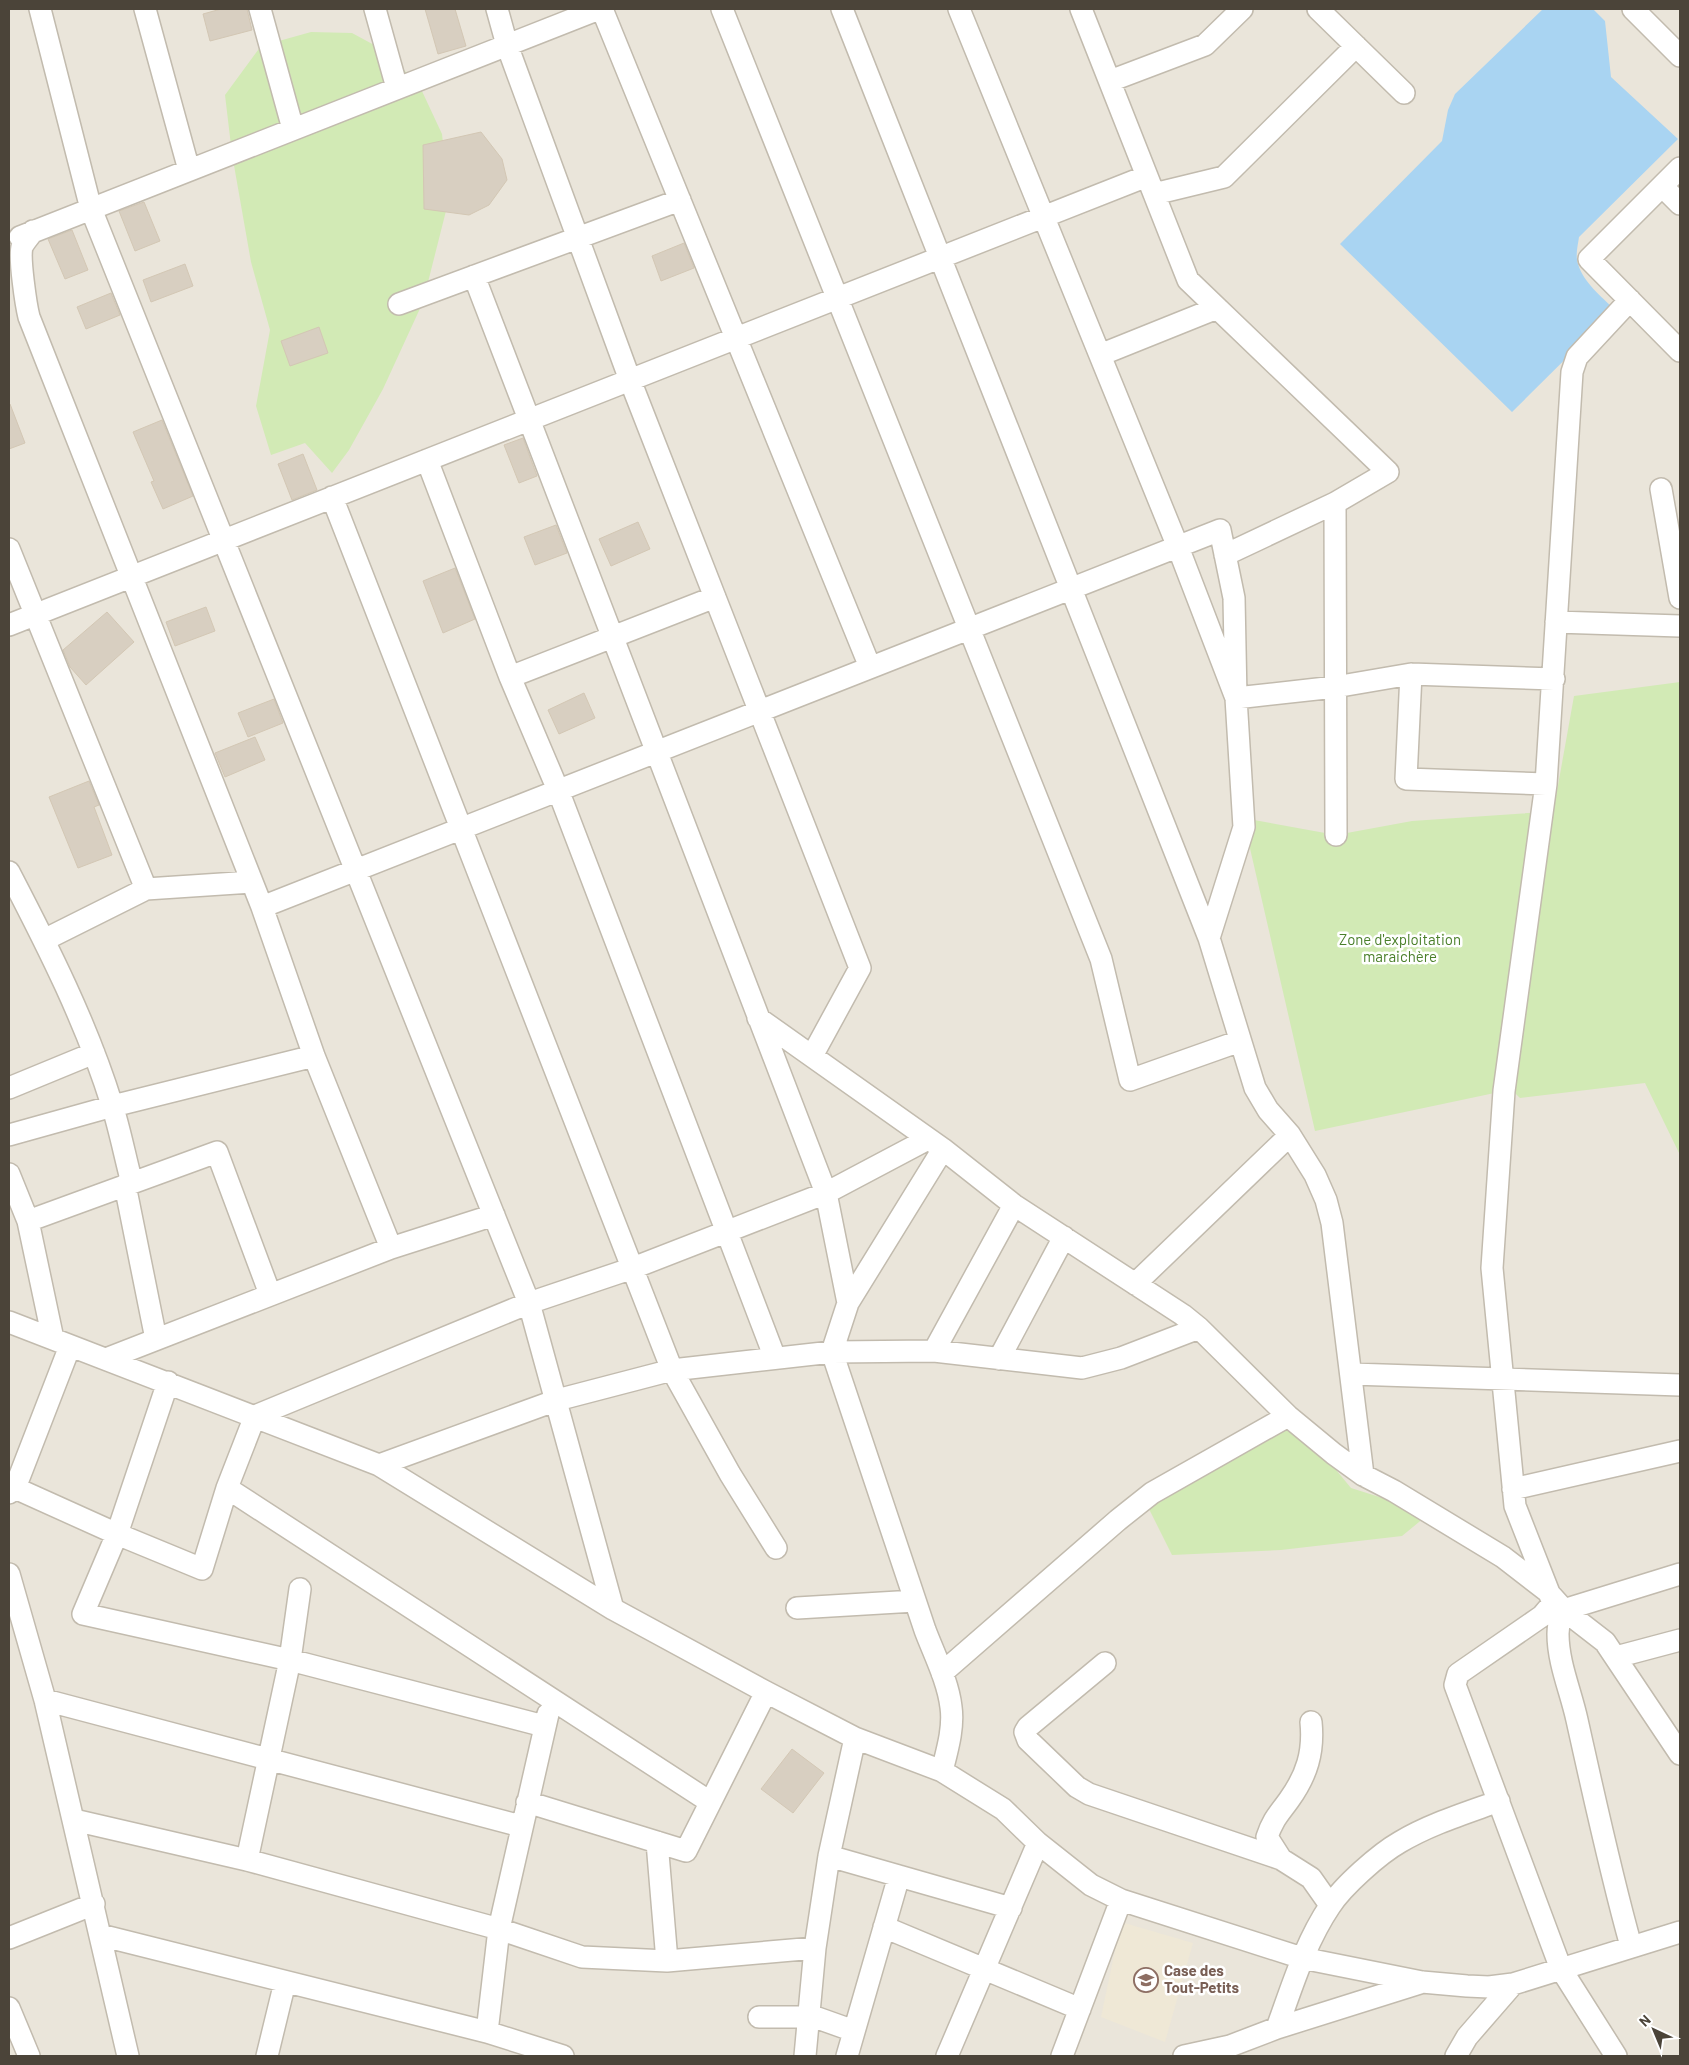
<svg xmlns="http://www.w3.org/2000/svg" width="1689" height="2065" viewBox="0 0 1689 2065" font-family="Barlow,sans-serif">
<style>
.residential{fill:#eae5da}
.education{fill:#efe8d6}
.green{fill:#d2eab5}
.water{fill:#a9d4f2}
.building{fill:#d8cfc1;stroke:#d3c7b4}
.lines{fill:none;stroke-linecap:round;stroke-linejoin:round}
.street-casing{stroke:#c2bbae;stroke-width:24}
.street{stroke:#fff;stroke-width:21}
.labels{text-anchor:middle;stroke-width:5;stroke-linejoin:round;paint-order:stroke}
.park-label{font-size:15px;fill:#4a7f2a;stroke:#fff}
.education-label{font-size:15px;font-weight:bold;fill:#785e54;stroke:#fff;text-anchor:start}
</style>
<rect width="100%" height="100%" fill="#f6f3ec"/>
<path class="residential" d="M9 9H1680V2056H9Z"/>
<path class="education" d="M1121 1922 1193 1943 1165 2042 1101 2017Z"/>
<path class="green" d="M311 32 352 33 389 53 421 89 442 134 449 199 423 302 383 389 349 450 332 473 305 443 271 455 256 406 270 330 251 262 232 154 225 95 261 46Z
M1680 682V1155L1645 1083 1520 1098 1505 1083 1504 1091 1315 1131 1243 818 1336 835 1412 821 1543 812 1508 1065 1574 696Z
M1298 1424 1351 1488 1430 1513 1402 1536 1281 1550 1172 1555 1144 1499Z"/>
<path class="water" d="M1543 9H1593L1605 21 1611 77 1678 139 1579 237C1578 245 1575 255 1578 264 1583 282 1602 297 1615 310L1512 412 1340 244 1442 141 1448 110 1455 94Z"/>
<path class="building" d="M221 9H247L252 30 210 41 203 14Z
M425 9H455L466 46 438 54Z
M481 132 502 159 507 180 489 205 469 215 424 209 423 145Z
M144 202 160 241 135 251 119 211Z
M72 230 88 270 65 279 48 239Z
M684 243 694 268 661 281 652 256Z
M185 264 193 286 151 302 143 280Z
M111 293 120 315 86 329 77 307Z
M319 327 328 353 290 366 281 341Z
M9 404H10L25 443 9 449Z
M162 420 193 496 163 509 151 482 154 481 133 432Z
M523 438 537 476 519 483 504 445Z
M303 454 317 490 292 500 278 464Z
M638 522 650 549 611 566 599 539Z
M556 525 567 553 535 565 524 537Z
M455 568 475 619 443 633 423 581Z
M206 607 215 631 175 646 166 622Z
M107 612 134 642 86 685 70 667 63 650Z
M584 693 595 718 559 734 548 710Z
M274 699 283 723 248 737 238 713Z
M255 737 265 760 225 777 215 753Z
M89 781 99 805 94 807 112 855 78 868 49 797Z
M792 1749 824 1773 793 1813 761 1789Z"/>
<g class="lines">
<defs>
<path id="street" d="M40 9 91 209 529 1303 613 1609
M145 9 189 170
M260 9 293 129
M375 9 397 88
M497 9 507 45 630 380 860 968 812 1056
M602 9 870 667
M722 9 1101 959 1130 1080 1240 1041
M842 9 1209 938 1255 1088 1268 1110 1290 1135 1315 1175 1326 1200 1332 1223 1363 1475
M959 9 1178 547 1236 698 1335 687 1411 674 1554 679
M1081 9 1188 280 1388 472 1335 503 1225 555
M1318 9 1404 93
M1633 9 1680 56
M1110 81 1205 45 1242 9
M1680 168 1589 259 1680 351
M1662 186 1680 204
M1154 194 1224 177 1356 46
M33 231C30 236 24 242 22 247 19 258 26 305 29 317L262 907 314 1056 391 1248
M20 237 599 9
M474 276 826 1193 848 1303 832 1352 925 1630C934 1654 948 1681 951 1707 954 1728 947 1751 942 1771
M399 304 680 200
M1100 355 1217 308
M427 460 510 677 558 790 775 1358
M1661 489 1680 598
M332 497 672 1370 730 1474 776 1548
M1335 503 1336 835
M9 549 146 889
M1556 622 1680 626
M9 625 1147 176
M1411 674 1406 779 1546 784
M510 677 715 597
M9 872C48 947 87 1024 112 1105 120 1130 125 1157 132 1183
M262 907 1220 530 1234 598 1236 698 1244 827 1209 938
M44 940 146 889 252 882
M758 1018 943 1149 1014 1205 1183 1315 1199 1328 1288 1416 1334 1454 1363 1475 1394 1491 1503 1557 1547 1591 1565 1611 1605 1642 1680 1754
M9 1088 94 1053
M9 1135 113 1106 314 1056
M9 1174 28 1221 53 1339
M125 1185 156 1339
M28 1221 217 1152 270 1294
M1135 1284 1290 1135
M848 1303 943 1149
M9 1322 379 1465 613 1609 766 1692 855 1738 942 1771 1003 1809 1038 1843 1091 1885 1121 1900 1302 1958 1422 1982 1467 1986 1489 1987 1513 1984 1680 1932
M934 1351 1014 1205
M106 1359 391 1248 494 1215
M999 1359 1064 1237
M1352 1374 1680 1385
M168 1382 117 1534 83 1614 290 1660 544 1726
M379 1465 557 1400 672 1370 832 1352 934 1351 1082 1368 1121 1358 1199 1328
M15 1488 117 1534 202 1569 227 1488 255 1416 529 1303 633 1268 826 1193 928 1139
M227 1488 710 1802
M1513 1489 1680 1451
M9 1493 15 1488 70 1346
M9 1574 45 1700 128 2056
M797 1608 915 1601
M1616 1657 1680 1640
M1105 1663 1028 1727 1025 1732 1028 1740 1077 1787 1089 1794 1281 1859 1311 1878 1330 1905
M942 1673 1118 1520 1152 1493 1288 1416
M45 1700 521 1826
M527 1802 686 1851 766 1692
M74 1820 247 1860 499 1929 582 1957 667 1961 815 1948
M657 1842 667 1961
M829 1856 1011 1908
M1281 1859 1267 1837C1273 1819 1279 1814 1289 1800 1307 1775 1314 1752 1311 1722
M247 1860 290 1660 300 1589
M884 1927 1080 2009
M100 1935 487 2032 563 2056
M9 1938 94 1904
M1631 1946C1610 1871 1594 1796 1577 1720 1571 1692 1558 1663 1558 1634 1558 1624 1561 1614 1570 1608L1680 1574
M9 2008 29 2056
M759 2017H798L809 2015 854 2031
M1277 2028C1292 1987 1305 1943 1330 1906 1343 1886 1379 1854 1400 1842 1430 1824 1466 1813 1499 1801
M487 2032 499 1929 548 1714
M267 2056 285 1982
M805 2056 815 1948 829 1856 855 1738
M847 2056 899 1876
M947 2056 1038 1843
M1062 2056 1121 1900
M1184 2056 1230 2046 1277 2028 1420 1983
M1456 2056 1467 2037 1513 1984
M1616 2056 1561 1969 1455 1685 1458 1674 1542 1616 1553 1603 1515 1506 1492 1268 1504 1091 1546 784 1572 372 1577 357 1630 300"/>
</defs>
<use href="#street" class="street-casing"/>
<use href="#street" class="street"/>
</g>
<defs>
<symbol id="school-ring" viewBox="-11 -11 22 22"><circle r="9.5" fill="#fff" stroke="#8d6e63" stroke-width="1.5"/><path d="M0-5L7-2L0 1L-7-2ZM-4 1L0 2.5L4 1V4Q0 6-4 4Z" fill="#8d6e63"/></symbol>
</defs>
<g fill-rule="evenodd">
<use href="#school-ring" x="1132" y="1966" width="28" height="28"/>
</g>
<g class="labels">
<g class="park-label">
<text x="1400" y="945">Zone d'exploitation<tspan x="1400" dy="17">maraichère</tspan></text>
</g>
<g class="education-label">
<text x="1164" y="1976">Case des<tspan x="1164" dy="17">Tout-Petits</tspan></text>
</g>
</g>
<rect width="1689" height="2065" fill="none" stroke="#4b4439" stroke-width="20"/>
<g transform="translate(1654 2030) rotate(316)" stroke="#ffffff" stroke-width="4" paint-order="stroke">
<path d="M0-4L9 19L0 12L-9 19Z" fill="#4b4439"/>
<text y="-8" font-size="14" font-weight="bold" text-anchor="middle" fill="#4b4439">N</text>
</g>
</svg>
